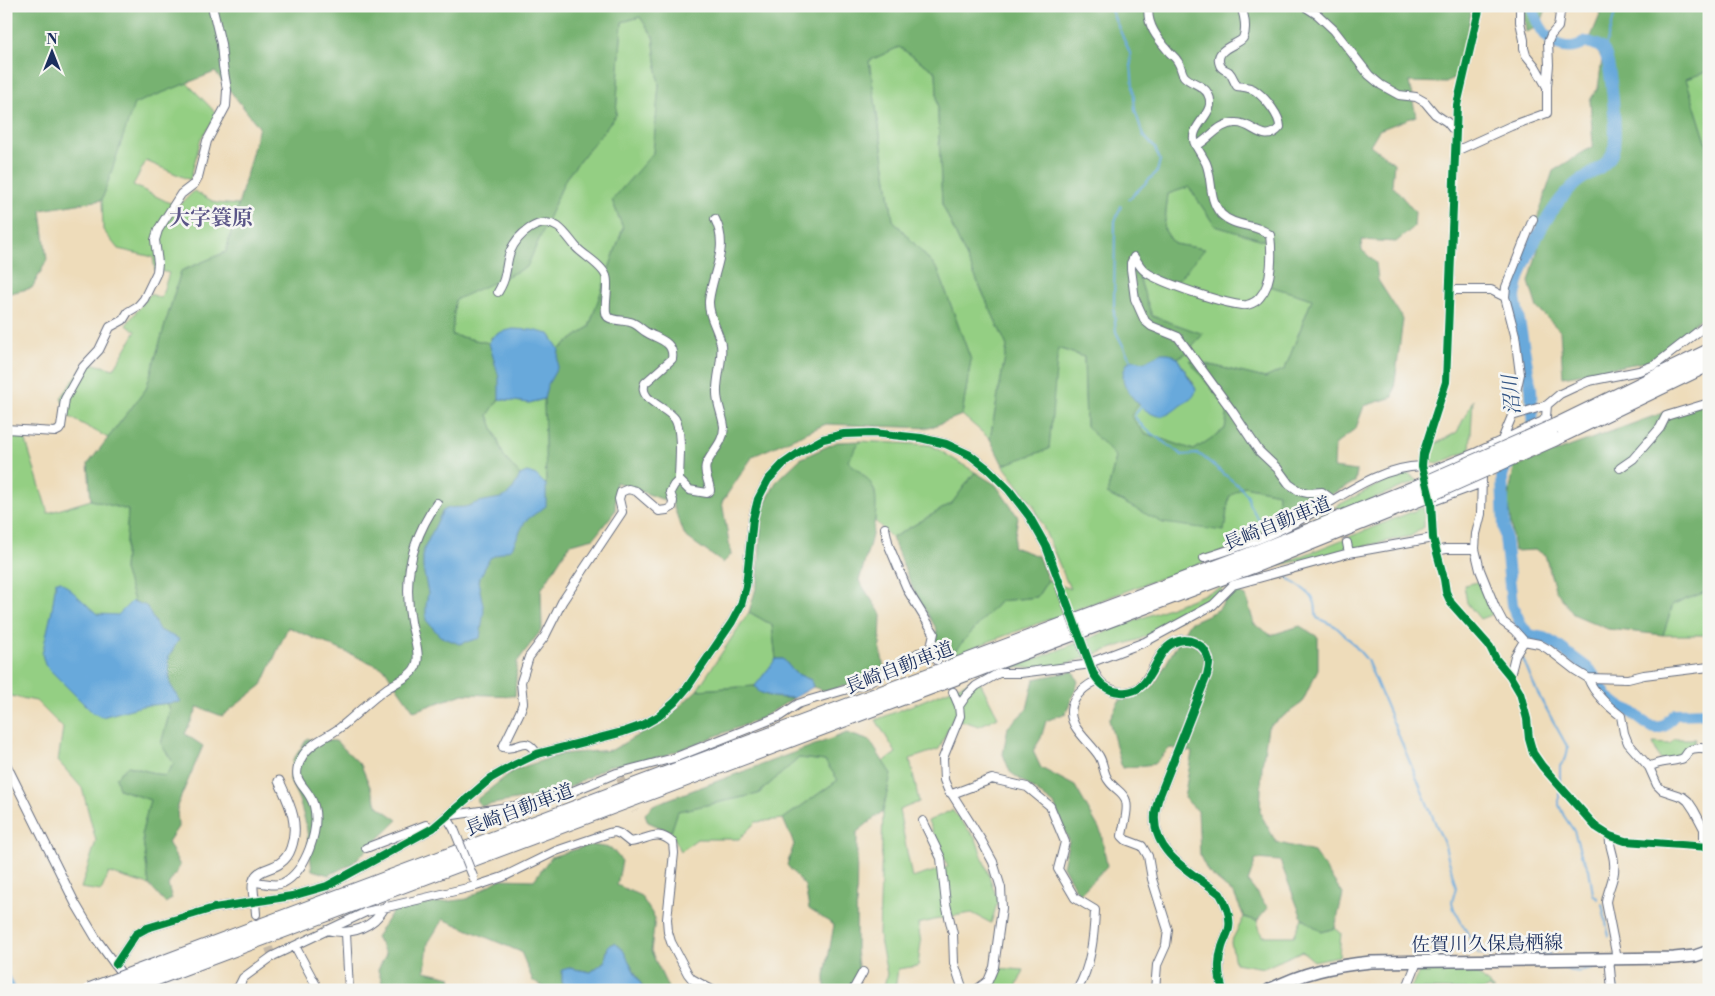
<svg xmlns="http://www.w3.org/2000/svg" width="1715" height="996" viewBox="0 0 1715 996" font-family="'Libre Bodoni','Noto Serif JP',serif">
<style>
.green{fill:#94cf83;stroke:#587f70}
.forest{fill:#77b271;stroke:#497068;fill-rule:evenodd}
.water{fill:#67a9db;stroke:#416c9c}
.lines{fill:none;stroke-linecap:round;stroke-linejoin:round}
.stream{stroke:#67a9db;stroke-width:2}
.river{stroke:#67a9db;stroke-width:12}
.minor-tunnel{stroke:#c4b9a8;stroke-width:8;stroke-dasharray:8 4;stroke-linecap:butt}
.minor-casing{stroke:#656c7e;stroke-width:10}
.tertiary-casing{stroke:#656c7e;stroke-width:11}
.primary-casing{stroke:#656c7e;stroke-width:14}
.motorway-casing{stroke:#656c7e;stroke-width:16}
.minor{stroke:#fff;stroke-width:8}
.tertiary{stroke:#fff;stroke-width:9}
.primary{stroke:#fff;stroke-width:11}
.motorway{stroke:#fff;stroke-width:14}
.minor-bridge-casing{stroke:#656c7e;stroke-width:10;stroke-linecap:butt}
.tertiary-bridge-casing{stroke:#656c7e;stroke-width:11;stroke-linecap:butt}
.motorway-bridge-casing{stroke:#656c7e;stroke-width:16;stroke-linecap:butt}
.minor-bridge{stroke:#fff;stroke-width:8}
.tertiary-bridge{stroke:#fff;stroke-width:9}
.motorway-bridge{stroke:#fff;stroke-width:14}
.cycleway-casing{stroke:#f6f6f2;stroke-width:11}
.cycleway{stroke:#00873e;stroke-width:8}
.labels{text-anchor:middle;stroke-width:5;stroke-linejoin:round;paint-order:stroke}
.street-label{font-size:19px;fill:#1b2f5e;stroke:#f6f6f2}
.water-label{font-size:20px;font-style:italic;fill:#325484;stroke:#f6f6f2}
.quarter-label{font-size:21px;font-weight:bold;fill:#5b5688;stroke:#f6f6f2}
</style>
<rect width="100%" height="100%" fill="#f6f6f2"/>
<filter id="ink" filterUnits="userSpaceOnUse"><feTurbulence type="fractalNoise" baseFrequency=".02" numOctaves="2"/><feDisplacementMap in="SourceGraphic" scale="10" xChannelSelector="R" yChannelSelector="G"/><feConvolveMatrix kernelMatrix="1 2 1 2 8 2 1 2 1" color-interpolation-filters="sRGB"/></filter>
<filter id="wash" filterUnits="userSpaceOnUse"><feTurbulence type="fractalNoise" baseFrequency=".0096" numOctaves="4" result="noise"/><feDisplacementMap in="SourceGraphic" scale="20" xChannelSelector="R" yChannelSelector="G"/><feGaussianBlur stdDeviation="1.12" result="paint"/><feColorMatrix in="noise" values="0 0 0 0 0 0 0 0 0 0 0 0 0 0 0 0 0 1.4 0 .05"/><feComposite in="paint" operator="in"/></filter>
<g filter="url(#wash)">
<rect width="100%" height="100%" fill="#eedcba"/>
<path class="green" d="M640 17 653 36 659 85 653 154 612 200 623 228 589 327 559 349 549 334 491 337 489 343 452 335 455 299 527 266 566 178 616 115 622 22Z
M899 47 936 72 942 204 1007 346 990 439 962 415 971 360 938 270 893 220 869 61Z
M1709 71V151L1686 79Z
M187 83 218 115 201 138 190 180 146 161 133 185 178 207 194 191 216 203 238 205 226 252 181 271 146 389 108 438 68 416 61 398 86 362 114 369 136 331 126 325 150 294 161 298 169 273 155 270 153 257 118 249 103 230 102 200 133 104Z
M1189 187 1215 226 1270 242 1264 284 1312 299 1285 369 1265 378 1190 360 1228 410 1225 429 1194 450 1144 433 1131 416 1139 404 1141 406 1194 384 1177 358 1185 354 1203 334 1152 316 1139 277 1204 249 1174 244 1164 229 1168 194Z
M1057 348 1084 357 1086 425 1116 457 1107 494 1224 531 1229 497 1244 486 1278 493 1277 516 1285 518 1202 563 950 656 1000 601 1037 597 1048 580 1070 589 1034 506 1003 465 1049 449Z
M499 399 529 403 544 399 546 485 536 475 527 472 520 475 504 457 488 415Z
M1473 400 1470 450 1438 464 1430 462V447L1457 432Z
M6 433 25 438 48 513 91 500 128 510 124 570 170 711 161 744 174 763 165 776 129 766 119 789 150 800 142 832 149 885 109 873 101 891 81 888 96 841 82 788 58 761 63 728 36 701 6 695Z
M860 441 931 445 975 472 952 503 892 538 875 521V492L865 476 847 461Z
M1399 474H1409L1418 481 1284 533Z
M1424 507V527L1411 536 1279 565Z
M1478 582 1493 614 1480 619 1467 603 1464 585Z
M1226 586 1207 605 1140 639 1057 667 1012 668Z
M1709 591V635H1663L1673 604Z
M749 612 772 625 776 659 755 686 697 690Z
M978 678 998 717 979 726 953 718 939 749 910 759 919 802 899 810 912 878 948 867 928 821 952 810 976 839 998 901 991 923 972 913 947 917 918 924 921 943 918 966 898 969 895 990H883L887 974 879 935 883 811 891 774 883 762 896 753 876 720Z
M1675 739H1695C1691 757 1675 758 1660 760L1653 743 1670 744Z
M799 758 825 761 838 780 783 819 756 822 739 839H697L681 851 671 832 678 811 758 794Z
M1244 917 1257 921 1262 936H1294L1302 918 1322 932 1335 928 1341 933 1339 956 1314 961 1302 951 1264 968 1235 963 1231 942Z
M997 968 1024 970 1015 990H982L992 981Z
M1471 968 1495 990H1492L1490 987 1482 990 1410 989 1421 969Z"/>
<path class="forest" d="M6 6H1472L1461 74 1446 83 1409 82 1416 116 1379 130 1370 145 1394 163 1392 185 1415 212 1414 227 1396 242 1361 240 1362 250 1376 263 1378 280 1403 319 1393 397 1364 406 1356 428 1335 445 1334 468 1357 471 1355 482 1285 518 1277 516 1278 493 1244 486 1229 497 1224 531 1163 523 1107 494 1116 457 1086 426 1084 357 1058 348 1049 449 1003 465 990 439 1007 346 942 204 936 72 899 47 869 61 893 220 938 270 971 360 962 415 929 428 826 424 753 456 722 502 731 555 723 563 685 536 672 503 616 482 615 511 594 538 570 544 541 590 542 629 517 662 515 696 463 694 414 711 392 680 385 669 288 627 262 685 222 716 198 707 185 734 203 746 177 806 178 827 168 842 180 866 168 885 172 899 165 903 149 885 142 832 150 800 119 789 116 777 128 766 165 776 174 764 161 744 170 711 124 570 128 510 91 500 88 464 146 389 181 271 226 252 259 127 215 72 134 104 102 200 41 210 47 260 32 288 6 294ZM640 17 653 36 659 85 653 153 612 200 623 228 589 327 538 365 544 399 546 485 523 501 520 475 504 457 488 415 499 399 520 360 489 343 452 335 455 300 527 267 566 178 616 115 622 22ZM1189 187 1215 226 1270 242 1263 284 1312 299 1285 369 1265 378 1189 360 1228 410 1225 429 1194 450 1144 433 1131 416 1139 404 1129 361C1135 359 1139 363 1146 361 1157 358 1165 348 1177 358L1185 354 1203 334 1152 316 1139 278 1175 283 1205 249 1174 244 1164 229 1168 194Z
M1523 6H1547L1540 26 1526 32Z
M1597 6H1709V71L1686 79 1709 151V311L1650 361 1563 377 1560 331 1537 308 1529 282 1538 249 1536 222 1553 171 1593 146 1590 100 1598 88 1602 59 1590 39 1600 15Z
M1709 396V591L1673 604 1663 635 1608 629 1573 614 1555 589 1545 555 1536 550 1514 551 1508 501 1514 467Z
M860 441 848 461C857 470 872 479 875 493 880 518 866 556 859 581L881 614 880 646 884 669 862 681 826 691 813 687 811 680 795 673 783 659H776L772 625 749 612 758 581 762 510 776 482 800 459 837 442Z
M975 472 996 485 1018 517 1013 547 1038 556 1048 580 1037 597 1000 601 950 656 935 655 937 630 913 589 892 538 952 503Z
M1233 590 1246 596 1254 624 1271 635 1300 626 1318 637V669L1302 703 1268 727 1262 766 1260 813 1276 842 1314 852 1343 894 1335 928 1322 932 1302 918 1280 861 1256 859 1248 882 1268 908 1257 921 1244 917 1234 894 1208 872 1200 856 1198 811 1184 798 1192 752 1170 748 1154 764 1122 768 1109 720 1119 701 1153 687 1189 623 1218 610Z
M1073 671 1078 682 1066 713 1046 721 1041 738 1033 751 1041 768 1075 786 1101 832 1107 866 1079 895 1063 866 1069 841 1054 804 1010 772 1003 754 1008 727 1027 709 1034 679Z
M755 686C764 699 780 698 794 698L760 719 664 756 608 766 561 792 481 806 476 800 514 770 562 754 612 750 666 719 697 690Z
M847 733 870 741 891 774 883 811 857 832 856 950 859 974 851 990H825V975L834 925 809 909 805 886 787 865 794 844 783 819 838 780 825 761 799 758 758 794 678 811 671 832 648 822 645 814 653 805Z
M307 739 336 741 361 765 378 806 398 820 353 863 329 875 312 870 306 824 299 800 290 780 293 760Z
M590 845 611 848 622 861 617 885 641 896 655 918 651 951 669 990H644L630 963 608 946 605 961 591 972 569 968 562 983 568 990H549L533 981 521 952 443 919 428 943 425 971 451 977 454 990H438L422 984 382 983 378 970 386 954 376 937 395 908 467 899 500 879 534 880 551 857Z"/>
<path class="water" d="M513 329 532 330 549 334 559 349 557 368 547 386 544 399 529 403 499 399V377L489 343C493 332 503 332 513 329Z
M1162 353H1169L1177 358 1196 389C1195 398 1189 400 1181 405 1176 409 1168 416 1161 416 1147 417 1123 391 1123 377 1123 372 1125 367 1128 362L1134 360 1144 362Z
M527 472 536 475 546 485V506L525 521 512 548 490 558 478 581 484 610 480 638 459 644 440 636 426 620V606L428 593 423 568V551L442 512C448 506 457 508 465 507 470 506 475 503 480 502 505 496 508 502 520 475Z
M56 581H61L97 614 118 615 132 601 146 606 159 630 179 639 168 658 170 684 181 702 142 706 102 717 93 713 45 665 42 654 52 610Z
M776 659H783L795 673 811 680 813 687 794 698 773 697 759 692 755 686Z
M615 943 623 950 644 990H568L562 983V970L569 968 591 972 605 961 608 946Z"/>
<g class="lines">
<path class="stream" d="M1109 6 1130 53 1135 110 1143 135 1155 148 1160 160 1157 172 1129 199
M1604 52 1617 6
M1121 206 1115 221 1114 312 1116 332 1131 361
M1142 405 1134 416 1144 428 1182 455 1197 454 1202 456 1240 487 1248 496 1249 504 1262 525 1270 529
M1287 576C1294 586 1309 589 1314 601 1317 607 1315 613 1317 618L1335 626 1349 639 1367 660 1445 846 1456 887 1452 902 1454 909 1479 954H1550
M1523 659 1537 692 1568 748 1566 758 1560 766V782
M1559 793V805L1564 816 1574 831 1581 854 1589 869 1593 894 1598 899
M1602 904 1609 936
M1615 966 1617 990
M1562 967C1580 977 1589 967 1606 966"/>
<path class="river" d="M1529 438 1533 432 1531 388 1515 298C1518 266 1550 206 1574 185 1586 174 1604 170 1612 154 1619 141 1611 67 1605 53 1602 46 1593 43 1586 42 1557 59 1539 32 1532 6
M1514 457 1505 468 1502 477 1504 527 1512 605 1522 627 1530 635 1544 638 1555 644 1590 670 1607 697 1618 705 1630 711 1651 727 1657 728 1664 726 1675 714 1709 713
M6 981 10 990"/>
</g>
</g>
<g filter="url(#ink)">
<g class="lines">
<path class="minor-tunnel" d="M1333 510 1347 543
M620 778 635 811
M256 914 271 953"/>
<defs>
<path id="minor" d="M1149 6C1145 24 1159 40 1170 53 1173 56 1176 58 1178 62 1181 66 1181 72 1184 76 1191 84 1203 84 1208 94 1219 114 1185 126 1196 146 1210 139 1219 122 1237 123 1253 123 1265 146 1280 127 1280 116 1266 99 1257 92 1252 87 1244 87 1237 86 1234 82 1233 76 1229 72 1226 70 1221 69 1220 65 1213 48 1239 45 1243 38 1247 29 1244 15 1241 6
M1304 6 1318 15 1334 30 1369 75 1381 85 1399 95 1416 97 1425 102 1435 114 1447 122 1456 133
M1480 6 1457 105 1446 382 1423 454 1422 466 1431 502 1433 538 1444 579 1446 592 1451 603 1490 647 1496 659 1510 676 1520 693 1527 719 1529 739 1533 753 1542 766 1596 827 1610 836 1625 841 1709 847
M1520 6V22L1524 40V48L1526 55 1535 66 1547 87
M1196 146C1199 151 1203 157 1206 163 1213 179 1208 199 1221 214 1235 228 1256 223 1270 235 1272 252 1273 283 1260 297 1257 301 1251 304 1247 305 1232 307 1159 282 1146 272 1140 268 1138 262 1134 257L1131 263V269L1135 299 1145 321 1151 326 1178 337 1233 412 1259 451 1278 469 1289 484 1299 491 1308 493 1322 492 1333 500
M1456 151 1511 126 1547 113V87L1549 65 1548 42 1551 35 1558 27 1560 13 1565 6
M1449 290H1491L1505 297 1515 335 1520 374 1512 410V416L1502 440
M498 292C501 287 504 281 505 275 507 267 507 260 510 252 517 235 539 215 558 227 565 232 570 240 576 247 583 255 602 265 606 276 610 286 602 311 608 317 613 321 623 320 630 322 636 323 640 328 646 332 657 339 675 341 672 359L645 383C637 400 667 407 675 419 683 432 679 465 679 480L689 490 707 493 710 491C710 482 703 474 706 465 711 452 724 443 724 427 723 415 716 403 717 390 717 375 723 360 721 345 719 330 708 317 709 301 712 272 730 249 715 219
M1505 297 1506 287 1533 219
M1512 416 1547 405
M6 429 55 432 59 430 61 427 65 399 83 367 99 350 110 327 123 320 128 312 138 306 144 299 157 272 158 263 155 240 158 230 181 194 194 184 198 177 207 141 226 106 227 90 223 66 221 44 212 6
M1475 453 1482 476 1481 514 1476 534 1475 549 1480 570 1495 607 1503 622 1514 630 1524 641 1539 644 1548 649 1575 670 1588 678 1628 679 1644 675 1709 667
M1620 468 1633 459 1660 428 1666 416 1709 403
M1424 472 1433 470 1475 453 1543 421 1546 417 1547 405 1560 394 1575 387 1589 381 1639 371 1655 365 1709 323
M1431 502 1482 483
M885 528 889 546 908 591 934 633 930 651
M1347 543 1349 553
M1436 551 1446 549H1475
M1204 558C1233 549 1263 539 1290 525 1333 504 1373 467 1422 466
M930 651 937 660
M1510 676 1515 656 1524 641
M1588 678C1594 694 1608 706 1621 716L1624 733 1628 743 1649 767 1657 785 1662 790 1683 797 1688 801 1694 810 1704 829V847
M1098 680C1078 689 1062 708 1077 729 1084 739 1093 747 1099 756 1104 764 1103 774 1109 781 1114 789 1124 792 1126 801 1129 812 1123 825 1122 836L1126 840 1142 846 1148 856 1152 879 1168 930 1166 945 1157 965 1155 990
M953 692 959 706 960 716 943 758 944 780 949 792 952 794 981 840 993 862 1001 888 1002 908 994 967 988 981 976 990
M959 706 966 696 976 686 999 673H1020L1084 665 1145 642 1213 605 1233 585 1349 553 1433 538
M537 754C524 733 519 752 503 747L520 712 523 703 521 682 529 657 545 636 562 602 622 512 619 499 621 492 628 489 636 491 659 511 667 510 672 507 673 501 670 492 674 485 679 480
M6 764 75 903 97 940 126 980
M1649 767C1662 760 1668 763 1681 759 1686 758 1685 754 1689 751 1693 747 1704 748 1709 749
M952 794 992 779 1027 787 1050 806 1065 842 1058 869 1075 898 1095 910C1094 937 1091 967 1077 990
M923 821 941 858 946 904 953 934 954 963 963 990
M454 829 446 816 515 806 561 796 617 773 674 758 780 716 798 704 810 700 865 684 918 653 930 651
M1610 836C1608 844 1614 854 1614 863 1616 877 1608 888 1606 902L1617 958
M366 848 426 825 433 828
M253 882C263 882 274 887 283 883 306 871 320 830 314 806 308 784 289 784 301 759 309 742 329 737 342 726 357 714 370 700 386 689 396 682 414 676 417 663 420 652 413 633 411 622 403 579 412 538 437 503
M255 902 256 914
M327 930C351 936 373 928 386 906
M346 933 349 990
M295 946 317 987 316 990
M1609 958 1612 990
M233 990 238 988 243 978 273 956 366 912 476 886 503 877 556 851 609 833 615 832 620 834 630 842C649 840 656 828 673 843L674 853 667 919 668 932 671 942 688 974 692 979 712 990
M853 990 863 972
M1406 990 1417 962"/>
<path id="tertiary" d="M1087 657C1094 673 1099 689 1119 692 1152 697 1151 655 1173 643 1187 635 1205 644 1209 660 1210 664 1208 670 1207 675L1158 800C1157 805 1155 810 1155 815 1152 854 1194 874 1220 894 1226 904 1231 916 1229 928 1228 934 1224 940 1222 947 1217 962 1218 975 1223 990
M255 902C253 894 251 883 256 876 262 868 273 869 280 863 286 859 289 854 291 848 300 823 289 803 279 781
M116 964 136 934 147 928 214 908 292 896 327 886 433 828 491 778 516 764 537 754 623 732 643 725 659 716 675 702 687 688 732 622 741 605 746 586 753 519 758 499 768 480 783 464 803 450 823 439 844 434 873 433 921 438 946 444 970 455 988 469 1009 490 1029 516 1046 546 1062 591"/>
<path id="primary" d="M1269 990C1304 972 1333 966 1371 962L1674 958 1695 956 1709 951"/>
<path id="motorway" d="M1555 426 1709 351
M1554 439 1709 364
M135 973 1249 555 1417 487
M141 984 1253 566 1424 497"/>
</defs>
<use href="#minor" class="minor-casing"/>
<use href="#tertiary" class="tertiary-casing"/>
<use href="#primary" class="primary-casing"/>
<use href="#motorway" class="motorway-casing"/>
<use href="#minor" class="minor"/>
<use href="#tertiary" class="tertiary"/>
<use href="#primary" class="primary"/>
<use href="#motorway" class="motorway"/>
<defs>
<path id="minor-bridge" d="M454 829 474 879"/>
<path id="tertiary-bridge" d="M1062 591 1087 657"/>
<path id="motorway-bridge" d="M1417 487 1555 426
M1424 497 1554 439
M90 990 135 973
M125 990 141 984"/>
</defs>
<use href="#minor-bridge" class="minor-bridge-casing"/>
<use href="#tertiary-bridge" class="tertiary-bridge-casing"/>
<use href="#motorway-bridge" class="motorway-bridge-casing"/>
<use href="#minor-bridge" class="minor-bridge"/>
<use href="#tertiary-bridge" class="tertiary-bridge"/>
<use href="#motorway-bridge" class="motorway-bridge"/>
<defs>
<path id="cycleway" d="M1480 6 1457 105 1446 382 1423 454 1422 466 1431 502 1433 538 1444 579 1446 592 1451 603 1490 647 1496 659 1510 676 1520 693 1527 719 1529 739 1533 753 1542 766 1596 827 1610 836 1625 841 1709 847
M116 964 136 934 147 928 214 908 292 896 327 886 433 828 491 778 516 764 537 754 623 732 643 725 659 716 675 702 687 688 732 622 741 605 746 586 753 519 758 499 768 480 783 464 803 450 823 439 844 434 873 433 921 438 946 444 970 455 988 469 1009 490 1029 516 1046 546 1093 673C1100 684 1107 691 1120 692 1153 696 1152 654 1173 643 1188 635 1205 644 1209 660 1210 664 1208 670 1207 675L1158 800C1157 805 1155 810 1155 815 1152 854 1194 874 1220 894 1226 904 1231 916 1229 928 1228 934 1224 940 1222 947 1217 962 1218 975 1223 990"/>
</defs>
<use href="#cycleway" class="cycleway-casing"/>
<use href="#cycleway" class="cycleway"/>
</g>
</g>
<g class="labels">
<g class="street-label">
<text transform="translate(1277 523) rotate(-22)" y="7">長崎自動車道</text>
<text transform="translate(899 667) rotate(-21)" y="7">長崎自動車道</text>
<text transform="translate(519 809) rotate(-21)" y="7">長崎自動車道</text>
<text transform="translate(1487 943) rotate(-1)" y="7">佐賀川久保鳥栖線</text>
</g>
<g class="water-label">
<text transform="translate(1511 395) rotate(-95)" y="7">沼川</text>
</g>
<g class="quarter-label">
<text x="211" y="225">大字簑原</text>
</g>
</g>
<rect width="1715" height="996" fill="none" stroke="#f6f6f2" stroke-width="25"/>
<g transform="translate(52 52)" stroke="#f6f6f2" stroke-width="4" paint-order="stroke">
<path d="M0-4L9 19L0 12L-9 19Z" fill="#1b2f5e"/>
<text y="-8" font-size="14" font-weight="bold" text-anchor="middle" fill="#1b2f5e">N</text>
</g>
</svg>
